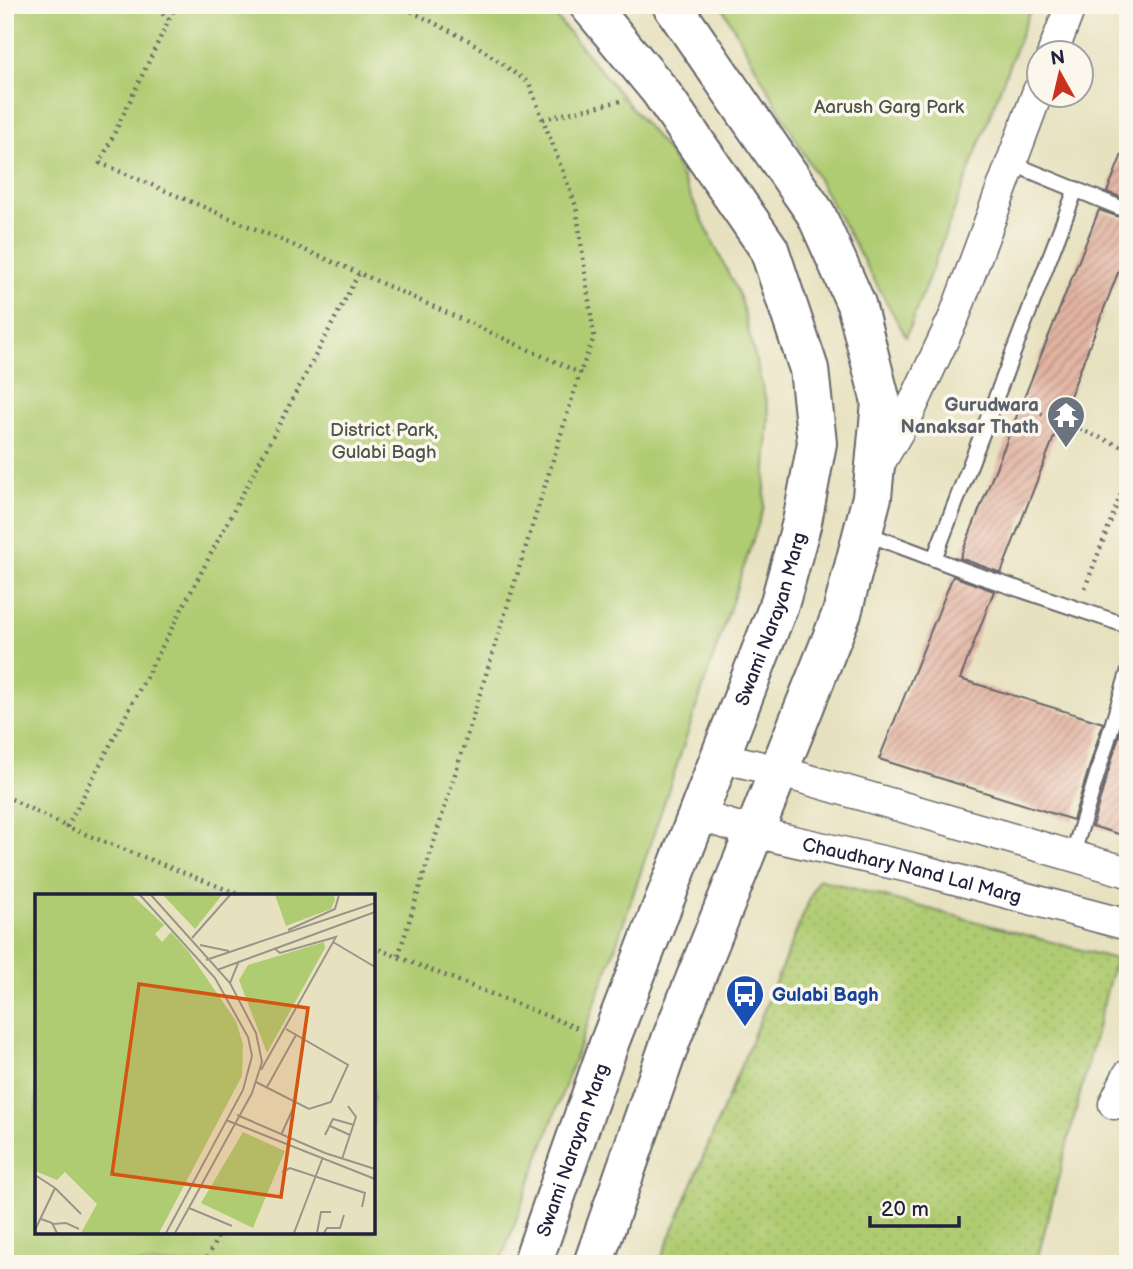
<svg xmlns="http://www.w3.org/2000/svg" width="1133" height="1269" viewBox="0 0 1133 1269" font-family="'Balsamiq Sans',sans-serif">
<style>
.grass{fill:url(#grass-dots);stroke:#697756;stroke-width:2}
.park{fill:#b0cc72;stroke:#697756;stroke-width:2;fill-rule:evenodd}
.building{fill:url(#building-hatch)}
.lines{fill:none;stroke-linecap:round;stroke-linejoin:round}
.lane-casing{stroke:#676569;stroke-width:18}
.street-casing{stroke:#676569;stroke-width:33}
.secondary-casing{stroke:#676569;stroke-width:42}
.path{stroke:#676569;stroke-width:4.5;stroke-dasharray:2 5;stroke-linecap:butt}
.lane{stroke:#fff;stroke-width:14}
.street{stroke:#fff;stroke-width:30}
.secondary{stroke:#fff;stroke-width:38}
.labels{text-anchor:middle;stroke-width:7;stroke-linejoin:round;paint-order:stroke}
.park-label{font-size:19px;fill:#4d554c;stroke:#fbf7ec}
.worship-label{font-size:19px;font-weight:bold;fill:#5b616d;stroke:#fbf7ec;text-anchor:end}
.street-label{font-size:19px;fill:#22223b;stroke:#fbf7ec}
.transit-label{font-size:19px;font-weight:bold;fill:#164399;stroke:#fbf7ec;text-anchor:start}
.inset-road{fill:none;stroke:#98958a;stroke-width:2}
.view{fill:#d45411;fill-opacity:0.15;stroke:#d45411;stroke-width:3.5}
.inset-edge{fill:none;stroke:#22223b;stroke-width:3.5}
</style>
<defs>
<pattern id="grass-dots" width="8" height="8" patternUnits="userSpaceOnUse" patternTransform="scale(1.75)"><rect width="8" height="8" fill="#b0cc72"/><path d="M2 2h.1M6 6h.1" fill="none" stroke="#97af64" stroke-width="1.8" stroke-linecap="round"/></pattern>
<pattern id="building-hatch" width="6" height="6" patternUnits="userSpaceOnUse" patternTransform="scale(1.75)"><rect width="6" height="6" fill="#e2b3a1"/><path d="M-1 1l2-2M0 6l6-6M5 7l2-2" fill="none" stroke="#b79184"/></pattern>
</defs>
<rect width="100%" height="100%" fill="#fbf7ec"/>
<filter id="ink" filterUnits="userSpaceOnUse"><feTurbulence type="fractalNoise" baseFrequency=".0143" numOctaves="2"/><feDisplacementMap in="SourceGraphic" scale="14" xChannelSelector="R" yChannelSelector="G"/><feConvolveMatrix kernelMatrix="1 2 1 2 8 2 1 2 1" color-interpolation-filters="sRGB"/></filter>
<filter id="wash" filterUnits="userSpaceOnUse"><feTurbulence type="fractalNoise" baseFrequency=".00686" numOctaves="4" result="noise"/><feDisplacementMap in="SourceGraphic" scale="28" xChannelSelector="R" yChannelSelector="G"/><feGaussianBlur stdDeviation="1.57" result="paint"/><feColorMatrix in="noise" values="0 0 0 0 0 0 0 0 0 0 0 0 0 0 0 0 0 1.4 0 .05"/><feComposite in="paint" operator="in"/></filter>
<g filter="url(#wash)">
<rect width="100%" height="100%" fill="#e7e1bf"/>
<path class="grass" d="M818 879 1115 959 1036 1264H659Z"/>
<path class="park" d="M5 5H546L670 154 740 297 769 413 764 507 613 954 500 1264H5ZM37 896H373V1232H37Z
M721 5H1032L906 337Z"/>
<g id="blocks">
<path class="building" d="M1127 142H1128V200L1107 192Z
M1099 210 1128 220V247L1001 573 960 558Z
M953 576 994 591 960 679 1103 723 1073 820 879 759Z
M1121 729 1128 731V837L1092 826Z"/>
</g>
</g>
<g filter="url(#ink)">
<use href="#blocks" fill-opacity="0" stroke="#676569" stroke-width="2"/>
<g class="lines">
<defs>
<path id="lane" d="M1011 163 1128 211
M865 533 977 575 1128 626
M934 559 1076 189
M1072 857 1128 673"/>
<g id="street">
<path d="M1053 52 1071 5"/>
<path d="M878 466 908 415 954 317 1038 91"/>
<path d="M720 757 778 771 1128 872"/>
<path id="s1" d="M697 815 753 832 917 869 1128 925"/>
<path d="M1114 1104 1128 1075"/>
</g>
<g id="secondary">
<path id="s2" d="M532 1264 610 1041 780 602 802 522 817 443 809 369 769 249 660 91 589 5"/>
<path d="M593 1264 672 1037 842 613 872 497 881 402 856 304 816 214 672 5"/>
</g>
</defs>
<use href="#lane" class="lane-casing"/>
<use href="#street" class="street-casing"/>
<use href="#secondary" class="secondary-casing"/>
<path class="path" d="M151 5 169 19
M176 5 100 163 359 273
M399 5 470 41 529 83 576 206 594 337 580 373
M543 119 625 100
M1015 403 1128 449
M1085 588 1128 476
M5 796 67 827
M243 896 67 827 359 273 580 373 398 957
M373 947 580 1029
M204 1264 220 1232"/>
<use href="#lane" class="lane"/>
<use href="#street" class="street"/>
<use href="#secondary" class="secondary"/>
</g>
</g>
<defs>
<symbol id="temple-pin" viewBox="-11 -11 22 30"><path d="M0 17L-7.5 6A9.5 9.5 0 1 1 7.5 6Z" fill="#6b7280" stroke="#fbf7ec"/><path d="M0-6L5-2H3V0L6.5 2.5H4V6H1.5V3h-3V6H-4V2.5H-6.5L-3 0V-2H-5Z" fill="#fff"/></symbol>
<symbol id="bus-pin" viewBox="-11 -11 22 30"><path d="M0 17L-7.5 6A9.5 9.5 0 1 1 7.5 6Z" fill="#1a4fb4" stroke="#fbf7ec"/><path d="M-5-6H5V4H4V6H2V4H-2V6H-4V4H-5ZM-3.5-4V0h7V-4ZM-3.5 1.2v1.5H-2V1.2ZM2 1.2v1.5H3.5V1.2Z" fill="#fff"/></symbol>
</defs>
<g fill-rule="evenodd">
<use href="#temple-pin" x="1044" y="393" width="44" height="60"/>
<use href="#bus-pin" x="723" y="972" width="44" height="60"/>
</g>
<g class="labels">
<g class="park-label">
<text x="889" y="113">Aarush Garg Park</text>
<text x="384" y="436">District Park,<tspan x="384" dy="22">Gulabi Bagh</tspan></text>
</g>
<g class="worship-label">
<text x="1039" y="411">Gurudwara<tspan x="1039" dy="22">Nanaksar Thath</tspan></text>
</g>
<g class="street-label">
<text dy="7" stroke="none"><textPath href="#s2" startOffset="688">Swami Narayan Marg</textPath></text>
<text dy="7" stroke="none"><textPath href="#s1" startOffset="222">Chaudhary Nand Lal Marg</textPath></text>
<text dy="7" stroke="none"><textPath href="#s2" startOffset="121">Swami Narayan Marg</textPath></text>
</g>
<g class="transit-label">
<text x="772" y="1001">Gulabi Bagh</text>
</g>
</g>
<g transform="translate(35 894)">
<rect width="340" height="340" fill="#e7e1bf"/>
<path d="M240 1H299L300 6 296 15 251 32ZM208 238 250 257 218 334 166 309Z" fill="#b0cc72"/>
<path d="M0 1H97L129 31 120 40 127 48 136 38 153 57 201 127 208 150 207 182 124 339H46L62 310 30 278 22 286 0 277ZM128 1H187L160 35ZM289 48 290 54 232 159 204 86 213 71Z" fill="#b0cc72"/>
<path class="inset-road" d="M105 1 180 84 213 143 217 162 208 196 131 339M116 1 195 89 221 139 227 168 217 199 140 339M253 36 300 15 304 1M157 44 195 1M298 48 340 73M165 51 194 57M171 66 340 9M182 76 340 18M195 89 204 67M226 176 301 43 245 59 239 54M221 188 274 215 296 208 313 171 251 135M232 193 261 141M202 221 290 259 340 275M191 226 340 285M295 232 315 241M246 241 261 208M290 241 298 225 319 231M307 265 321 223 313 212M247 278 255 274 330 299 327 313M0 281 20 294 0 336M20 294 46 320M154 314 197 332M6 325 17 329 22 339M18 330 31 329 44 335M259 339 288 263M282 339 286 318H296M289 339 292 334H305L309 321"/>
<path class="view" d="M104 90 273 114 246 303 77 280Z"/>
<rect width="340" height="340" class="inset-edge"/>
</g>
<rect width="1133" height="1269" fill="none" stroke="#fbf7ec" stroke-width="28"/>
<g transform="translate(1060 74) rotate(352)"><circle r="33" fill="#fbf7ec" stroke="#a4a2a5" stroke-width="2"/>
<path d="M0-5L12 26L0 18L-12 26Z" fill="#c8321e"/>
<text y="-10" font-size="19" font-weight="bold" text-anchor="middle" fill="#22223b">N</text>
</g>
<path d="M870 1216v10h89v-10" fill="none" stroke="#22223b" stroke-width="3.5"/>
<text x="881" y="1216" font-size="21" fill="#22223b" stroke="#fbf7ec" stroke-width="5" paint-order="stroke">20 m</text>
</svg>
